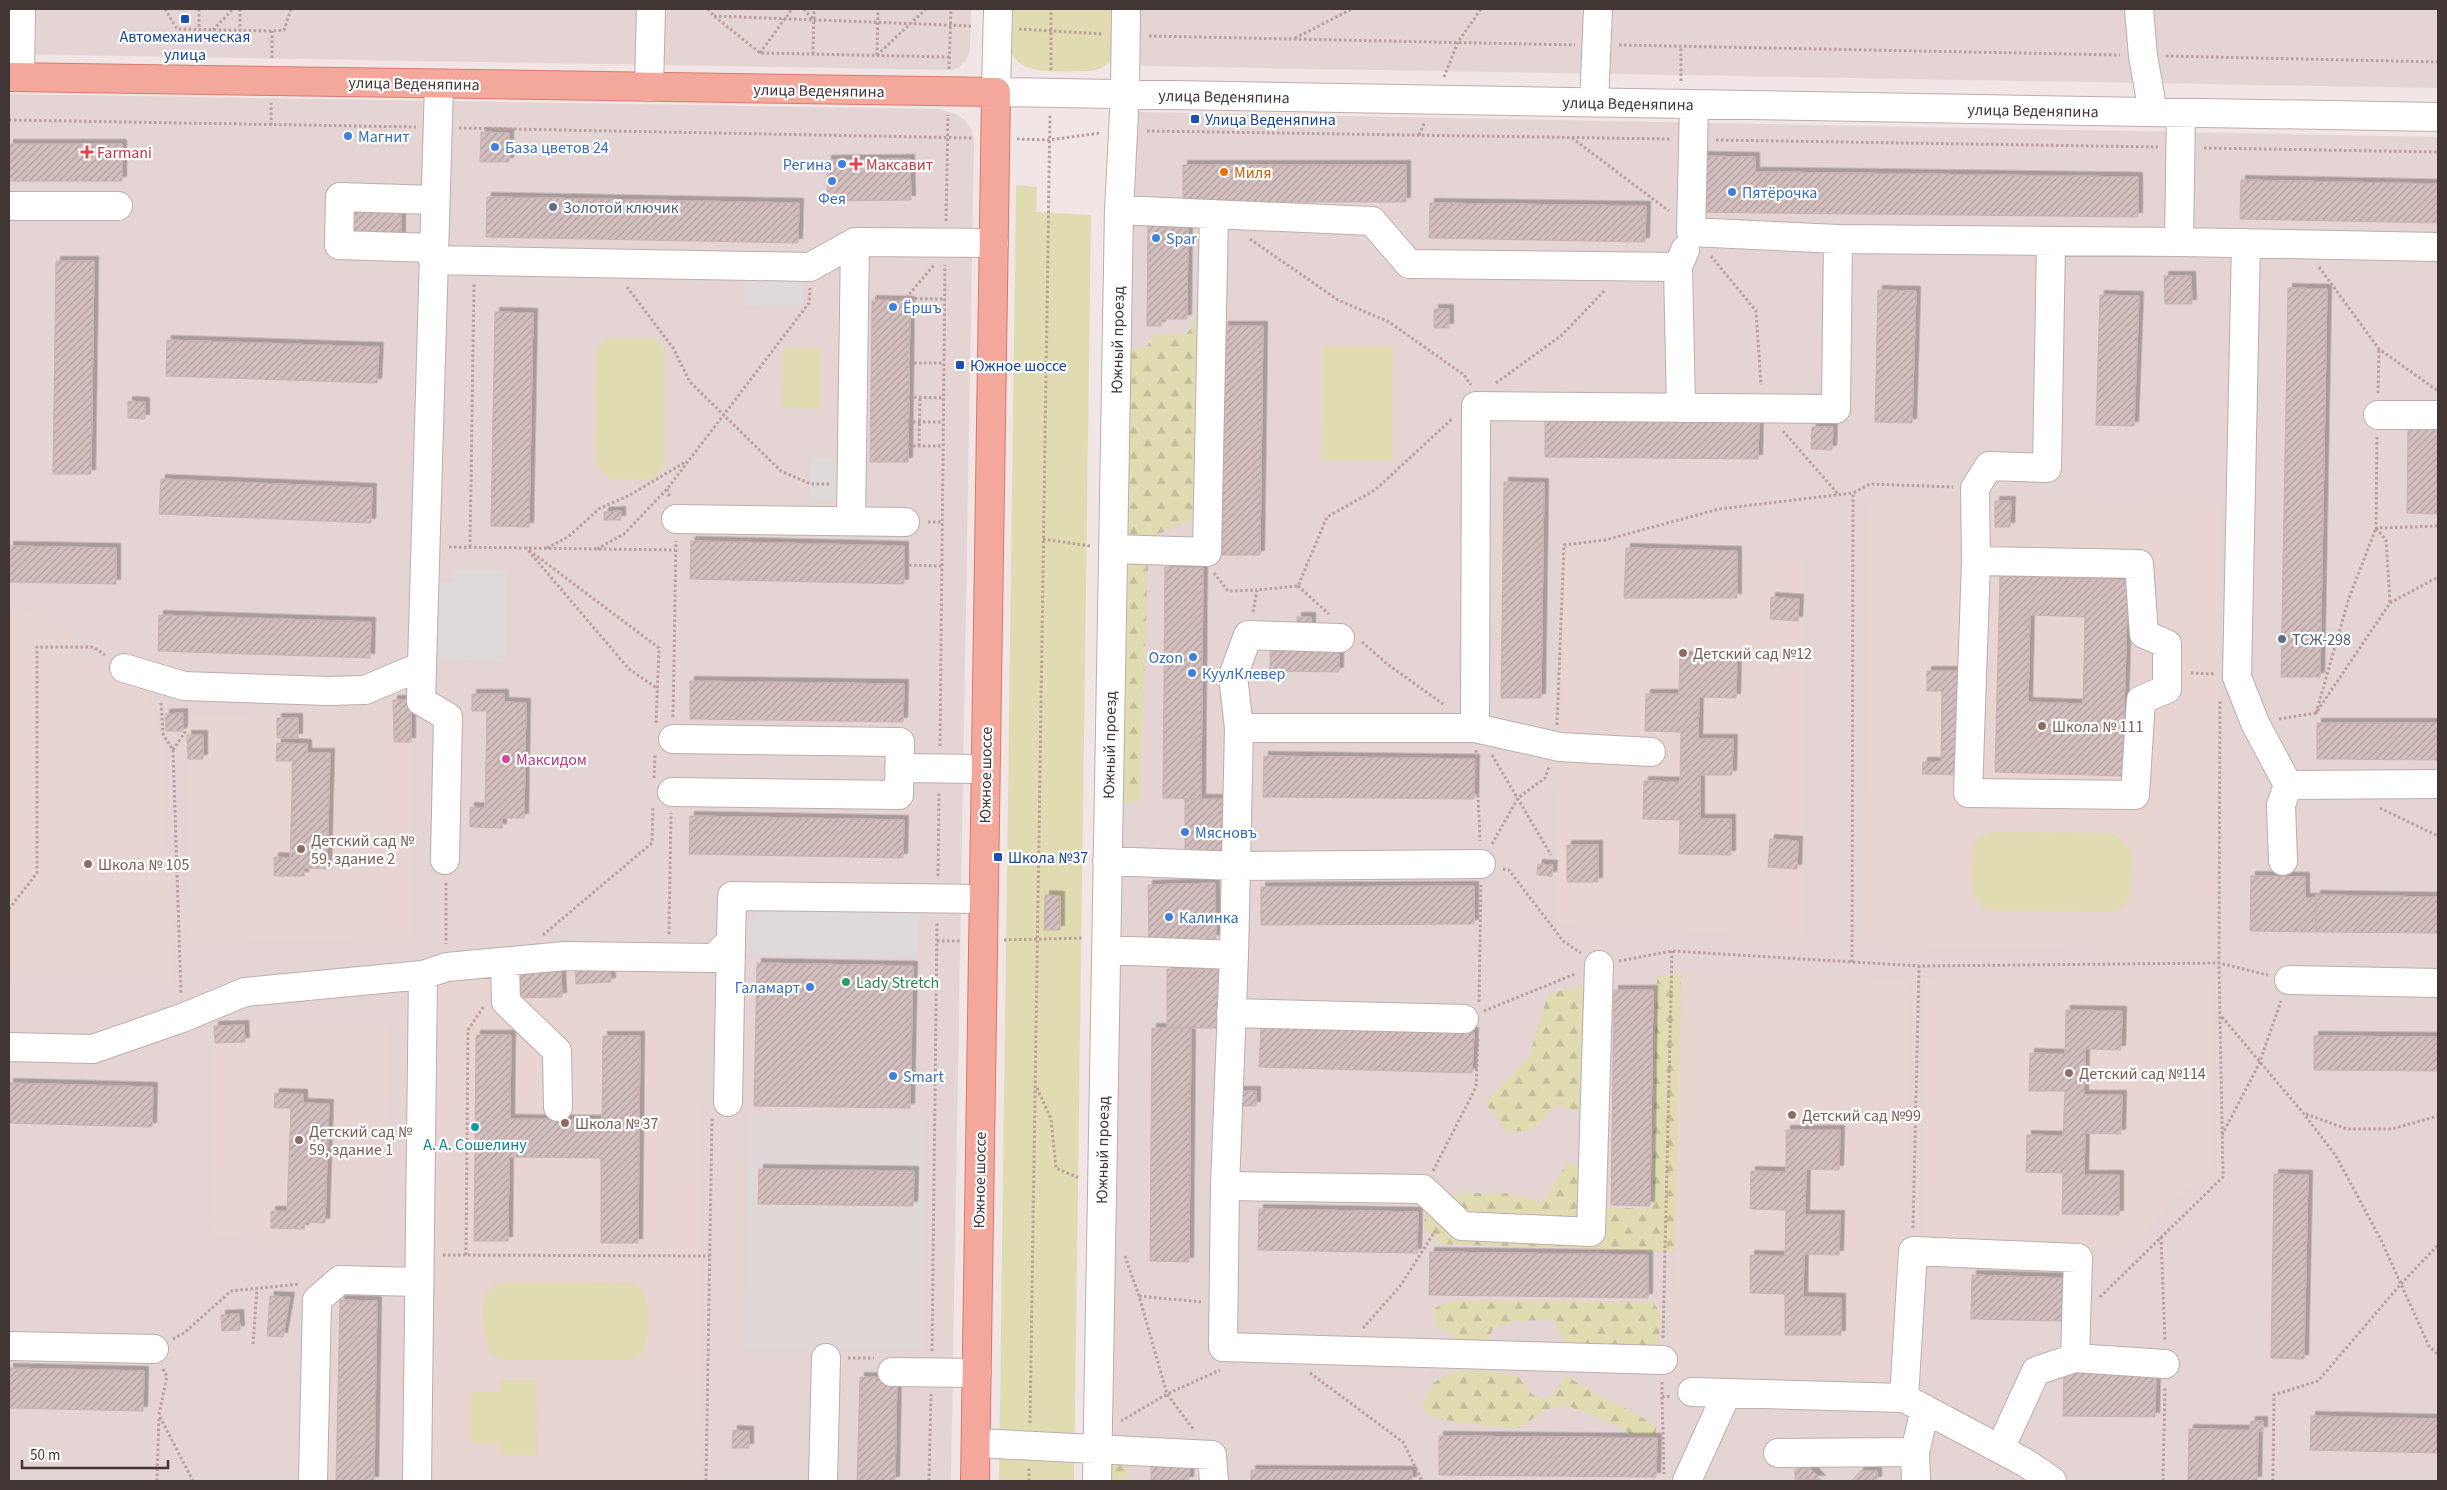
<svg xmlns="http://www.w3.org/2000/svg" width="2447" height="1490" viewBox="0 0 2447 1490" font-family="'Source Sans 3',sans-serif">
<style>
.residential{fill:#e4d5d4}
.industrial{fill:#e0d7d7}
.education{fill:#e8d4d0}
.green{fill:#e1dbb2}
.forest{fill:url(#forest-firs)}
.parking{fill:#dfdada}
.building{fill:url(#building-hatch);stroke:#cbb1b0;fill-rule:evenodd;filter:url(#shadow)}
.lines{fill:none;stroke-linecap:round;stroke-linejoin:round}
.minor-casing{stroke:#beadac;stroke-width:30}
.major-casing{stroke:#d77a6d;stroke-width:30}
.path{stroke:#bb9e9b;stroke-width:3;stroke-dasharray:2.5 2.5;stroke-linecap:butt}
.minor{stroke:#fff;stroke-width:28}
.major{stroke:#f4a79b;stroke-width:28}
.transit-dot{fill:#1a4fb4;stroke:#fff;stroke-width:2}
.shop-dot{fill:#3f7fe0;stroke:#fff;stroke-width:2}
.health-dot{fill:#e0444e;stroke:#fff;stroke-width:2}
.food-dot{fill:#e8710a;stroke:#fff;stroke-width:2}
.service-dot{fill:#5c6f8a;stroke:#fff;stroke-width:2}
.education-dot{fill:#8d6e63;stroke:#fff;stroke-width:2}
.hotel-dot{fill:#d1479c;stroke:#fff;stroke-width:2}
.leisure-dot{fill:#2e9e5b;stroke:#fff;stroke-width:2}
.culture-dot{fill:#0f9aa8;stroke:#fff;stroke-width:2}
.labels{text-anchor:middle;stroke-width:4.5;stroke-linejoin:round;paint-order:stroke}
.transit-label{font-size:16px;fill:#164399;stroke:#fff;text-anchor:start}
.street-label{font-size:16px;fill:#423635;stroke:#fff}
.shop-label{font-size:16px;fill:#366cbe;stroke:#fff;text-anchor:start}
.health-label{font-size:16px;fill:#be3a42;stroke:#fff;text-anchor:start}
.food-label{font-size:16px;fill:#c56008;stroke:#fff;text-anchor:start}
.service-label{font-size:16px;fill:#4e5e75;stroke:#fff;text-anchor:start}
.education-label{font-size:16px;fill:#785e54;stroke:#fff;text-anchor:start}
.hotel-label{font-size:16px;fill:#b23c85;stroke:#fff;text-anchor:start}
.leisure-label{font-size:16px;fill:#27864d;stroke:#fff;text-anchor:start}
.culture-label{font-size:16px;fill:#0d838f;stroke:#fff}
</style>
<defs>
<pattern id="forest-firs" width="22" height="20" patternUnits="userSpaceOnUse" patternTransform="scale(1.25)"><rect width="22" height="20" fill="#e1dbb2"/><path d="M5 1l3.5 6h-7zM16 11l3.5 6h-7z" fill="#c2bd9a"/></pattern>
<pattern id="building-hatch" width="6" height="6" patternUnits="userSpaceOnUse" patternTransform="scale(1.25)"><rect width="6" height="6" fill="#d4bfbf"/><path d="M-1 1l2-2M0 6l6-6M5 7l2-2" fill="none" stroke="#ae9c9c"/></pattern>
<filter id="shadow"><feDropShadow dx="4.5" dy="-4.5" stdDeviation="0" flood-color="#0004"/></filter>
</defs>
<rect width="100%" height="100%" fill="#f1e6e5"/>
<path class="residential" d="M9 9H971L970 50 966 60 960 67 952 70 9 54Z
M1133 9H2438V88L1143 66 1135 62Z
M9 94 939 109 956 114 965 120 972 130 974 141 951 1481H9Z
M1139 112 2438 137V1481H1094L1129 117Z"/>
<path class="industrial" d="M748 1115 927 1118 923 1351 744 1349Z"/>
<path class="education" d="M1869 500 2221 504 2215 953 1863 948Z
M1566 550 1804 559 1803 939 1554 926Z
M9 607H22L72 629 73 661H98L134 686 154 707 164 746 171 983H9Z
M393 708 394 742H411L413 940 191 944 187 715Z
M610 965 611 973 705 974 697 1481H426L428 991 438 977 495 976 558 971 561 968Z
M1681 973 1911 978 1901 1381 1671 1375Z
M1925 979 2212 980 2214 1167 2128 1244 1922 1240Z
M273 1020 389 1023 383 1243 209 1238 214 1026 244 1025Z"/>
<path class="green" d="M1009 9H1114L1113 50 1109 63 1100 69 1090 71C1067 70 1021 78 1011 52 1005 39 1008 22 1009 9Z
M1016 185 1037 187 1036 212 1091 215 1074 1481H999Z
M606 338H655L665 352V464L653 479H610L595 465 596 349Z
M1322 346H1393L1392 461H1321Z
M783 348H821L820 409 782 408Z
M1990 832 2112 833 2130 848C2133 857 2132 866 2131 875 2131 895 2131 909 2107 912L1989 910 1981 906 1971 890 1974 847 1977 840Z
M506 1282 629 1283C636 1285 641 1287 644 1294 650 1304 650 1341 643 1351 639 1357 634 1359 627 1360H501C498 1358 493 1356 491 1354 484 1348 481 1304 484 1297 489 1288 496 1284 506 1282Z
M501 1380H536L537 1455H501L500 1443H470V1392H500Z"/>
<path class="forest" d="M1198 313 1208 325 1201 516 1149 538 1140 801 1109 804 1120 350 1146 348 1155 334H1187Z
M1681 973 1675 1252 1443 1244 1423 1229 1427 1206 1461 1193H1505L1543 1202 1567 1162 1600 1171V1207L1652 1209 1656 985 1658 977Z
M1586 985 1585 1114 1557 1105 1531 1131H1506L1485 1103 1529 1057 1548 994Z
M1463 1301 1653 1302 1660 1312 1659 1348 1569 1350 1553 1320 1517 1321 1493 1328 1487 1346 1465 1343 1436 1326 1432 1310 1444 1303Z
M1453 1371H1487L1517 1375 1533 1395 1550 1399 1566 1375C1594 1396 1627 1406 1656 1426V1436L1631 1434 1600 1418 1565 1405 1545 1410 1519 1428 1480 1425 1439 1419 1421 1409 1433 1383Z
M1115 1457 1127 1461V1481H1094Z"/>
<path class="parking" d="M745 272 803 273 802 307 744 306Z
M811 458H845L844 501 810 500Z
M455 570 507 571 505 661 432 659 434 582H455Z
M756 902 919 905 918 957 740 954V919L756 918Z"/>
<path class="building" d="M481 132 509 133V162H480Z
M9 144H122V181H9Z
M1698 156 1755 157V172H1766L1765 213 1697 212Z
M910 159 911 200 827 201V160Z
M1183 165H1406V202H1183Z
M1766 172 2138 177V217L1765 213Z
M2241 180 2438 184V223L2240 219Z
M487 197 799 203 798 243 486 237Z
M1430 203 1646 206 1645 242 1429 238Z
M350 210 401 211V237L349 235Z
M1148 220H1161L1162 228H1188L1187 319H1161V326H1147Z
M56 261H94L91 474H53Z
M2164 276H2191L2192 304H2165Z
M2288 288 2327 289 2320 677H2281Z
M1878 290 1916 291 1912 423 1875 422Z
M2100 295 2139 296 2134 426 2096 425Z
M872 300 910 301 908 462H870Z
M1434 309H1449V328H1434Z
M495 312 533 313 529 527 491 526Z
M1224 326H1263L1260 555H1221Z
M167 340 379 347 377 383 166 376Z
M128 401 145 402V419L128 418Z
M1545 420 1759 421 1758 459 1545 457Z
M1812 427H1833L1832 450 1811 449Z
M2408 429H2438V514L2407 513Z
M161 479 372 488 371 523 159 514Z
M1504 482 1544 483 1541 698H1501Z
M1995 501H2011L2010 527H1995Z
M621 511V520H604V512Z
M691 541 904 546V584L690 579Z
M9 546 116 548V584L9 582Z
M1626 548 1737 551V598H1624Z
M1165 567 1203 568 1201 799 1163 798Z
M2000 576 2128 580 2122 776 1995 772ZM2030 615 2085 617 2083 704 2028 702Z
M1771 597 1799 599 1798 621 1770 619Z
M159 615 371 622 370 658 158 651Z
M1297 617H1311V629H1297Z
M1270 646 1339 648V672L1270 671Z
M1680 656 1737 657 1736 698 1699 697 1698 739H1733L1732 775H1700V819H1731V855L1679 854 1680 820 1643 819 1644 781 1680 782 1681 732 1645 731 1646 694H1679Z
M1927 671H1961L1960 775 1922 774 1923 762H1941L1942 691H1927Z
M690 681 904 684 903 722 690 719Z
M472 694H504V702L526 703 524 818H502V828L470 827V807L485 808 487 711H472Z
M393 700H411V742H394Z
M183 713V731H166L165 714Z
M277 718H298V738H277Z
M2317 723H2438V760L2317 759Z
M187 735H203V759H188Z
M277 743 307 744V753H330L327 869 304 868V876H274V857L290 858 292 789V761H276Z
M1264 756 1475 759 1474 799 1263 797Z
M1185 799H1232V854L1185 853Z
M690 816 904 820 903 858 689 854Z
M1770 839 1798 841 1797 869 1768 867Z
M1567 845H1598V882H1567Z
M1538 864 1553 865 1552 876 1537 875Z
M2251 876 2305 877V898H2316V932L2250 931Z
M1215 883 1216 939 1149 941 1148 885Z
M1474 886V924L1261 925V887Z
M1045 895 1060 896V930H1044Z
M2316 895 2438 897V933L2316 932Z
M757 963 913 966 910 1108 754 1106Z
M610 965 611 982 576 984 575 967Z
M1167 969H1229L1221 1028H1167Z
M561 971 562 997 514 998V972Z
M1614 990H1653L1650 1206 1611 1205Z
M2066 1010 2122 1011 2121 1050 2085 1049 2084 1095H2122L2121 1134 2085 1133 2084 1175H2119V1215L2062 1214 2063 1173 2026 1172 2027 1135 2063 1136 2065 1091H2029L2030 1053 2065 1054Z
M244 1025 245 1042 215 1043 214 1026Z
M1261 1026 1474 1032 1472 1073 1259 1067Z
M1152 1028H1191L1189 1262 1150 1261Z
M476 1035H511L510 1119 602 1120 603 1036H640L638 1243H601V1158L509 1157 508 1241H474Z
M2314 1036 2438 1037V1071L2314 1070Z
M9 1083 153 1087 152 1127 9 1123Z
M1239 1091H1256V1106H1238Z
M275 1093 303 1094V1103L329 1104 325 1223 305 1222 304 1229 271 1228V1211H287L291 1108H274Z
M1786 1130H1840L1839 1170 1806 1169 1805 1215H1840L1839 1255 1804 1254 1803 1297 1841 1298V1335H1785V1294L1750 1293V1255L1785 1256 1786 1210 1750 1209 1751 1171 1786 1172Z
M759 1169 914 1171 913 1206 758 1204Z
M2274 1174 2308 1175 2304 1359 2271 1358Z
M1259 1209 1418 1212 1417 1253 1258 1250Z
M1430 1252 1648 1255V1298L1429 1295Z
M1972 1275 2063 1278 2061 1321 1971 1319Z
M270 1296 290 1297 283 1337 267 1336Z
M340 1300 377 1301 374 1481H336Z
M239 1314 240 1330 222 1331 221 1315Z
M9 1368 144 1371 143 1411 9 1408Z
M2064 1371 2156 1373 2155 1417 2063 1416Z
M860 1377 897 1378 895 1481H857Z
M2311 1416 2438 1419V1453L2310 1450Z
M2251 1421H2263V1431H2258L2257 1481H2188L2189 1429 2250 1430Z
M733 1430 749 1431V1448H732Z
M1439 1436 1657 1438 1656 1477 1439 1475Z
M1151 1460 1190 1461 1189 1481H1151Z
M1795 1469H1811L1821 1480 1795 1479Z
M1251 1470 1412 1471V1481H1251Z
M1861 1471H1877V1481H1851Z"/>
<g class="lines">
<defs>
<path id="minor" d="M998 9 996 92 2438 117
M2139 9 2143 56 2153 112
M20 77 21 9
M649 87 651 9
M1594 103 1598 9
M1694 104 1691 232 1838 239 2179 242
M2181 113 2179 242 2438 247
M9 206H118
M1119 210 1372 221 1409 264 1678 267
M2246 243 2237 677 2255 723 2288 785 2281 805 2283 861
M434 248 339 245 340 197 435 200
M433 260 810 267 855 242
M1681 408 1678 267 1685 250
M2378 415H2438
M676 519 905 522
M851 521 855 242 994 243
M1113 549 1207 552 1214 214
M1976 561 2139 564 2144 634 2167 644V689L2141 700 2135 795 1968 793 1976 561 1975 488 1989 466 2047 468 2051 242
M422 666 421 701 448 717 445 860
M124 668 184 686 328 691 365 690 422 666 439 84
M1239 728 1233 676 1248 635 1340 638
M1475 728 1476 406 1836 409 1838 239
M899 768 985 769
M2288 785 2438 784
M672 792 899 795 900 742 673 739
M1107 861 1237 866 1481 864
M1106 950 1234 955 1239 728H1475L1560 747 1651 752
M1234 955 1225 1186 1223 1347 1663 1360
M505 962 506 1002 557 1051 558 1107
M2289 980 2438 983
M1231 1013 1464 1019
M9 1047 93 1049 182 1018 245 992 423 975 447 967 565 956 714 958 731 941 732 896 983 899
M728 1102 731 941
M1225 1186 1423 1189 1462 1226 1591 1232 1599 965
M9 1346 154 1349
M2075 1358 2165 1364
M892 1372 977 1373
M1692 1392 1904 1398 2026 1463 2052 1481
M1904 1398 1913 1251 2078 1258 2075 1358 2036 1371 2000 1449
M976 1443 1212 1455 1214 1481
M1915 1452 1916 1481
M1778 1453 1915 1452 1925 1409
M313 1481 317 1300 340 1280 418 1282
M417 1481 423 975
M823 1481 826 1358
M1097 1481 1119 210 1125 94 1126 9
M1687 1481 1727 1393"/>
<path id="major" d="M9 77 996 92 975 1481"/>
</defs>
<use href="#minor" class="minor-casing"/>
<use href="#major" class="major-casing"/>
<path class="path" d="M165 9 177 29 272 31 284 30 291 9
M199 9V29
M240 9V30
M708 9 714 16 760 53 949 57
M804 9 813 20
M714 16 971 26
M1019 29 1103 34
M213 30 233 9
M1149 36 1575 45
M1295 38 1352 9
M1619 45 2120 55
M760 53 792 9
M813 54 814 9
M877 55 926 9
M877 55 878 9
M2166 56 2438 62
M272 58V31
M949 69 951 9
M1051 70V9
M1444 77 1458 42 1481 9
M1681 81V46
M9 120 416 127
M271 125V103
M459 128 973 138
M1147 131 1670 139
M1419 135 1425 122
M1572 138 1669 211
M1017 139 1049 140 1100 133
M1716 140 2158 147
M2204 148 2438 152
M946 221 948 115
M1250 239 1338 300 1389 322 1464 375 1471 385
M1711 256 1756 311 1761 385
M2319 267 2379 349 2438 391
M627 287 673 348 690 382 781 471 811 484H830
M875 298 945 299
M906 298 934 265
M909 363H944
M1496 383 1562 335 1605 290
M2378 393 2379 349
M909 397 944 398
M908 422H943
M1783 431 1838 494
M2377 437 2376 528 2438 526
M908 446H943
M919 446 920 397
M667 489 670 498
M928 522H942
M1043 539 1090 546
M449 547 675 550
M470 547 474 283
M547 548 568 537 600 508 630 495 687 461
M597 549 624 534 667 489 809 303 810 288
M904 565 941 566
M1214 573 1228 591 1257 590
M1298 586 1329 614
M1253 612 1257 590 1298 586 1327 517 1375 490 1453 418
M1362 642 1386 663 1443 704
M2191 673 2214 674
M161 703 163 734 173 750 181 995
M2316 713 2349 598 2376 528 2386 540 2390 603
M673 717 676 541
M2279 719 2316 713 2390 603 2438 577
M656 723 659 648 526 548 629 669 658 689
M1557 725 1564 545 1605 540 1719 509 1853 493
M940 746 945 265
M173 750 185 732V709
M1476 750 1480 841
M1492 755 1551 855
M654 778 655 754
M2380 808 2438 836
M1492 844 1518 798 1545 778 1549 767
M1503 869 1509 870 1563 941 1581 953
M938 876 939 792
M446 883V944
M9 909 37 873V647H93L105 655
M669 934 671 813
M543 935 652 843 653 806
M1004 940 1083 938
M937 941H961
M1619 961 1672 951 1919 966 2219 963 2268 975
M1852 962 1853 493 1870 484 1953 487
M1479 1002 1481 885
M1484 1011 1575 974
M2222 1017 2304 1114 2336 1156 2381 1240 2429 1346 2438 1355
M1037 1088 1051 1119 1056 1168 1079 1178
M2306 1114 2347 1129H2392L2438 1116
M2222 1135 2259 1064 2281 1001
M1433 1171 1476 1087 1478 1038
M1913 1228 1919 966
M2161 1237 2165 1341
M443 1255 710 1256
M466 1255 468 1030 484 1006
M1125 1256 1139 1296 1167 1394 1194 1430
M1139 1296 1201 1302
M2100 1297 2223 1177 2219 963 2220 700
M1363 1328 1401 1285 1435 1231
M1663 1338 1672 951
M173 1339 184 1333 231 1291 299 1284
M253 1344 257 1289
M932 1351 937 922
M848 1358H874
M163 1369 167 1376 159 1415 193 1481
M1310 1373 1403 1442 1422 1481
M1662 1382V1397L1671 1396
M1662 1397 1664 1474
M1121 1421 1167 1394 1220 1370
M1030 1423 1050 115
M157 1481 159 1417
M706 1481 712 1117
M929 1481 931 1394
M1029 1481V1467
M2163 1481 2165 1387
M2273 1481 2274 1395 2318 1381 2400 1285 2438 1245"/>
<use href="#minor" class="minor"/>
<use href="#major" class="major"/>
</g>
<g class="transit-dot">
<rect x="180" y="14" width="10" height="10" rx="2.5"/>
<rect x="1190" y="114" width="10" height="10" rx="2.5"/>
<rect x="955" y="360" width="10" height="10" rx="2.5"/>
<rect x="993" y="852" width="10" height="10" rx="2.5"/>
</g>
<g class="shop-dot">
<circle cx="348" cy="136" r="5"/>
<circle cx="495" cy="147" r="5"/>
<circle cx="842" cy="164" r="5"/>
<circle cx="832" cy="181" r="5"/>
<circle cx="1732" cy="192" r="5"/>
<circle cx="1156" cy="238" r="5"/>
<circle cx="893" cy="307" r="5"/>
<circle cx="1193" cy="657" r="5"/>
<circle cx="1192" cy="673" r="5"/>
<circle cx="1185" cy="832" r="5"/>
<circle cx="1169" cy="917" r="5"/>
<circle cx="810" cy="987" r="5"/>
<circle cx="893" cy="1076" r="5"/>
</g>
<g class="health-dot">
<path d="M84.5 144.5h5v5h5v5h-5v5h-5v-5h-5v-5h5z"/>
<path d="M853.5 156.5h5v5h5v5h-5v5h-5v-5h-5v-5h5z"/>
</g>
<circle class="food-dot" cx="1224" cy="172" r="5"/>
<g class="service-dot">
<circle cx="553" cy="207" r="5"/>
<circle cx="2282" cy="639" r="5"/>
</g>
<g class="education-dot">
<circle cx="1683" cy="653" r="5"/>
<circle cx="2042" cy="726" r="5"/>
<circle cx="301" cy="849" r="5"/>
<circle cx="88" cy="864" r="5"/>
<circle cx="2069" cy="1073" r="5"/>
<circle cx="1792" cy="1115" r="5"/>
<circle cx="565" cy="1123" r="5"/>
<circle cx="299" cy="1140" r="5"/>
</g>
<circle class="hotel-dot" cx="506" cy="759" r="5"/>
<circle class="leisure-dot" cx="846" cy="982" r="5"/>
<circle class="culture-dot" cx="475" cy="1127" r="5"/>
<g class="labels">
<g class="transit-label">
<text x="185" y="42" text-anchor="middle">Автомеханическая<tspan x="185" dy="18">улица</tspan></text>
<text x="1205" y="125">Улица Веденяпина</text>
<text x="970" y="371">Южное шоссе</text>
<text x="1008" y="863">Школа №37</text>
</g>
<g class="street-label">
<text transform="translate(414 83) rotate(1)" y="6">улица Веденяпина</text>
<text transform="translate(819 90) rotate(1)" y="6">улица Веденяпина</text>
<text transform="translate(1224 96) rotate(1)" y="6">улица Веденяпина</text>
<text transform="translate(1628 103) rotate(1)" y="6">улица Веденяпина</text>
<text transform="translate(2033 110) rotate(1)" y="6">улица Веденяпина</text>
<text transform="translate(1117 340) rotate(-89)" y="6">Южный проезд</text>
<text transform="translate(1109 745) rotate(-89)" y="6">Южный проезд</text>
<text transform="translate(985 775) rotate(-89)" y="6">Южное шоссе</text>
<text transform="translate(1102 1150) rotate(-89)" y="6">Южный проезд</text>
<text transform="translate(979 1180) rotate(-89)" y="6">Южное шоссе</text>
</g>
<g class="shop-label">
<text x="358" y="142">Магнит</text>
<text x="505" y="153">База цветов 24</text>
<text x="832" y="170" text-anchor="end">Регина</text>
<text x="1742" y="198">Пятёрочка</text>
<text x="832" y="204" text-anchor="middle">Фея</text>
<text x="1166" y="244">Spar</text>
<text x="903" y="313">Ёршъ</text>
<text x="1183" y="663" text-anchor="end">Ozon</text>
<text x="1202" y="679">КуулКлевер</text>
<text x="1195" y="838">Мясновъ</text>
<text x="1179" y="923">Калинка</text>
<text x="800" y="993" text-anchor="end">Галамарт</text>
<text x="903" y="1082">Smart</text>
</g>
<g class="health-label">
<text x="97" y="158">Farmani</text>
<text x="866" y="170">Максавит</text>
</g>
<g class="food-label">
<text x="1234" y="178">Миля</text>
</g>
<g class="service-label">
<text x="563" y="213">Золотой ключик</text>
<text x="2292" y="645">ТСЖ-298</text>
</g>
<g class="education-label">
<text x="1693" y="659">Детский сад №12</text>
<text x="2052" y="732">Школа № 111</text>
<text x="311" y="846">Детский сад №<tspan x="311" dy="18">59, здание 2</tspan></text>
<text x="98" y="870">Школа № 105</text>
<text x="2079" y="1079">Детский сад №114</text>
<text x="1802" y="1121">Детский сад №99</text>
<text x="575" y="1129">Школа № 37</text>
<text x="309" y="1137">Детский сад №<tspan x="309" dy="18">59, здание 1</tspan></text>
</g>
<g class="hotel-label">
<text x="516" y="765">Максидом</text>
</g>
<g class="leisure-label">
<text x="856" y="988">Lady Stretch</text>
</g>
<g class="culture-label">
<text x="475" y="1150">А. А. Сошелину</text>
</g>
</g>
<rect width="2447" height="1490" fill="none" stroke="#423635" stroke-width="20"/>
<path d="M22 1460v8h146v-8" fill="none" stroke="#423635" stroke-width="2.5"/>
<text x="30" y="1460" font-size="15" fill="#423635" stroke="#ffffff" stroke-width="4" paint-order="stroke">50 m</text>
</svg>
